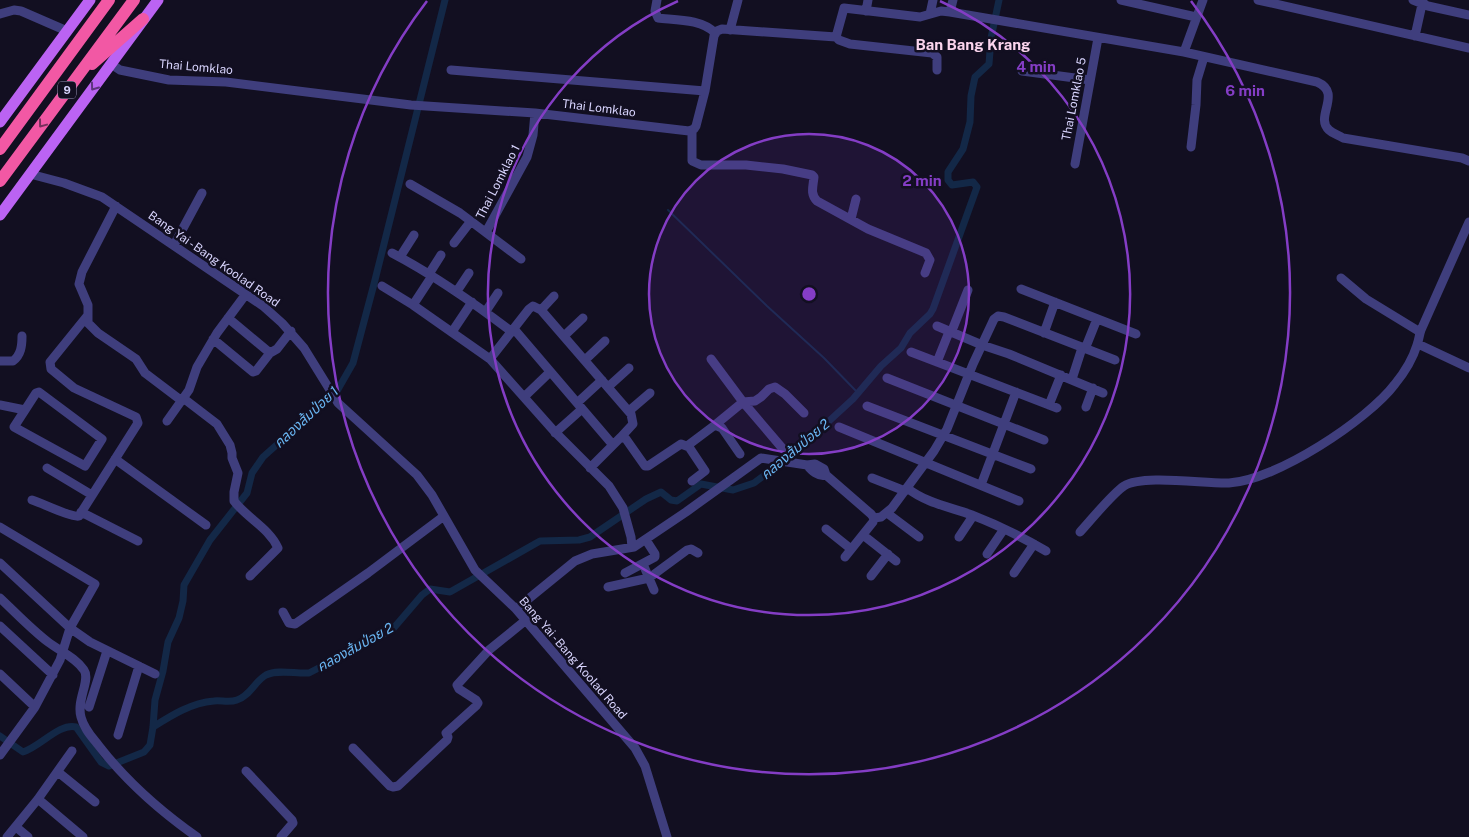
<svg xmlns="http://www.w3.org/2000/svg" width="1469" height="837" viewBox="0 0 1469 837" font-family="'Public Sans','Noto Sans Thai',sans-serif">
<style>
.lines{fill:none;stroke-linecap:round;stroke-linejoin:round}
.stream{stroke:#132847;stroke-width:2}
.canal{stroke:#132847;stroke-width:7}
.minor{stroke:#3f3e7d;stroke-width:9}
.major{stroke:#bb63f3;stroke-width:11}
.highway{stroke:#f258a4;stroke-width:12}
.oneway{stroke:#5e357f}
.oneway2{stroke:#77305c}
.ring{fill:none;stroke:#843dc5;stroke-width:2.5}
.labels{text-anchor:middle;stroke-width:5;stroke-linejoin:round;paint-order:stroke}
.shield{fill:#120f21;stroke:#9c98ba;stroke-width:1}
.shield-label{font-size:11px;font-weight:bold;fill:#d7d3fc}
.street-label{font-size:12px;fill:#d7d3fc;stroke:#120f21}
.water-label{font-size:14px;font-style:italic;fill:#6ab6f3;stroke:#120f21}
.quarter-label{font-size:15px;font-weight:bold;fill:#fcd5ee;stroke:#120f21}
.centre{fill:#843dc5;stroke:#120f21;stroke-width:2.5}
.ring-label{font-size:15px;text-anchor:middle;font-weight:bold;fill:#843dc5;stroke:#120f21;stroke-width:5;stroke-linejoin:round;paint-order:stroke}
</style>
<rect width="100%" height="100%" fill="#120f21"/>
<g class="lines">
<path class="stream" d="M668 210 767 306 824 358 858 393"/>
<path class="canal" d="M153 727C172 715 191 703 214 701 221 700 229 703 237 700 250 696 255 681 266 675 278 669 296 674 309 673L392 630 422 595 430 589 450 592 540 541 579 540 590 537 646 499 661 492 671 500 677 501 701 484 733 490 754 483 770 471 803 445 853 399 881 366 901 348 910 333 930 314 933 309 977 187 973 182 952 185 948 180V172L963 149 970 122 971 96 975 77 989 64 991 38 999 0
M0 736 23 752C40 747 59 723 76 727L101 762 109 766 144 752 150 745 153 727 155 700 163 671 168 642 179 618 183 601 184 585 210 540 247 493 252 473 263 457 337 391 353 363 374 284 445 0"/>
<path class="minor" d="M657 0 655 11 658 18C676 20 702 19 715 33
M1121 0 1196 17
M1258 0 1469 48
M1413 0 1428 6 1469 15
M866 11 868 0
M950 12 953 0
M0 14 14 10 21 11 67 31
M930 14 933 0
M730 30 738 0
M1415 36 1423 0
M836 37 839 40 850 44 932 53 937 57V70
M1184 52 1203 0
M111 64 120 70 169 80 226 82 411 105 535 113 689 131 694 129 696 126 705 91 714 36 717 31 722 29 836 37 844 8 920 17 941 11 950 12 1184 52 1317 82C1343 93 1314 117 1329 130 1333 134 1339 135 1343 138L1462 158 1469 161
M451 70 705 91
M1022 71 1090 80
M692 130V161L701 165H746L783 169 812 175 814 177C813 187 810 194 817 201L868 229 926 253 930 260 925 273
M1191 147 1196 105 1197 80 1204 57
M1075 164 1098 38
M30 174 64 183 102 197 263 306 282 323 304 348 338 403 417 475 432 495 475 570 516 609 635 748 645 766 667 837
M410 184 460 213 521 259
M116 206 82 272 79 284 88 305V323L98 333 136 359 145 373 178 398 187 401 217 424 230 445 232 453V458L238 473 234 492V501C247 518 269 528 278 548L250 576
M851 219 856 199
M486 232 527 157 533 135 535 113
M454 243 471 221
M174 245 202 193
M392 253C434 275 474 303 512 332
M400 257 414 235
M429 274 441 255
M1341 278 1366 299 1420 332
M382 286 413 305 490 359 554 431 609 486 623 508 631 537 632 547
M1021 289 1136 334
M457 291 469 273
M413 305 432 276
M541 310 554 296
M486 311 498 293
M228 318 270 353 277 349 291 331
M937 326 982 345 1009 354 1103 393
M514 329 613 445
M452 332 472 302
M951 333 968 290
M1044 333 1055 302
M564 336 583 318
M213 339 253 372 256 371 270 353
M1418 344 1469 368
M1085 349 1097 319
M911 352 1057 408
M490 359 529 309 533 306 541 310 631 414 633 424 621 437
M711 359 743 402 783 449
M585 360 605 341
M0 361H13C21 355 22 346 22 336
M937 362 949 332
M887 378 1044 440
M1072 379 1082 348
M608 387 629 368
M39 392 102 439 85 466 14 427 36 393Z
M524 397 550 372
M577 403 602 380
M0 405 25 410
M1049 405 1061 375
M867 406 1031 469
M1086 407 1093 388
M629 411 650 393
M167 421 189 390 197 367 217 333 246 294
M715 425 743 402 755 401 761 397 769 389 775 387 785 394 804 413
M839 427 1019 501
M555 433 582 409
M687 446 715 425 722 428 740 454
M115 459 206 525
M807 465C812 471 818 477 826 475
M47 468 92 495
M590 468 621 437 626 439 645 466H648L681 444 689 447 705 471 692 481
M872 478 905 491
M981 485 1016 392
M907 488C926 503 950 507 972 515 998 525 1022 537 1046 551
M32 500C42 503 72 518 79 516L138 423 136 417 74 388 51 369 50 362 88 315
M81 512 138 541
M887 513 919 537
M874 518 881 517 892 508 934 451 947 429 973 364 994 319 998 316 1004 317 1115 360
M0 527 95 584 70 628 60 660 35 707 0 755
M826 529 851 549
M1080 532C1091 520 1112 494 1124 486 1143 474 1205 484 1229 483 1275 481 1368 420 1395 384 1404 373 1413 358 1417 345 1419 340 1419 335 1421 330L1469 222
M863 535 896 561
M959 537 973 516
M987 554 1004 529
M0 563 70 628 90 642 155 674
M643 564 654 590
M625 573 655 557V554L646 540
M1014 573 1034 544
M871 576 888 554
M608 587 649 578 687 550 691 549 698 553
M0 598C16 613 31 629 48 642 60 651 76 658 84 670 91 680 76 700 81 717 84 729 92 737 99 746 127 782 160 811 197 837
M516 609 575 561 592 554 634 547 686 512 761 458 807 465 815 464 824 469 826 475 871 514 874 518 873 522 845 557
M283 612 289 623 295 624 368 573 444 516
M0 626 53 675
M0 674 35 707
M89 707 107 651
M118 735 139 666
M353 748 390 786 393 787 398 786 447 740 448 737 446 733 476 706 478 703 476 700 459 689 457 685 489 650 526 620
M246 771 292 820 293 823 281 837
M58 772 95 802
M38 799 83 837
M16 827 28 837
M7 837 38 799 72 751"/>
<path class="major" d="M0 122 90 0
M0 215 158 0"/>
<path class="highway" d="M92 64 143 19
M0 149 109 0
M0 181 134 0"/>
</g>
<defs><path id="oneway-chevron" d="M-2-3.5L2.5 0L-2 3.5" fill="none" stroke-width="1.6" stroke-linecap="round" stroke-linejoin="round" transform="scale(1.25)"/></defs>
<use class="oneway" href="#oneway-chevron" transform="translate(94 87) rotate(126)"/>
<use class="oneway2" href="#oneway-chevron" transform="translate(42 124) rotate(127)"/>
<circle cx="809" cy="294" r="160" fill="#843dc5" fill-opacity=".12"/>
<g class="ring">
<circle cx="809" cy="294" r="160"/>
<path d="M940 1A321 321 0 1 1 678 1"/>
<path d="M1191 1A481 481 0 1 1 427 1"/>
</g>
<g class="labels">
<rect class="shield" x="58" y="81.5" width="18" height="17" rx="4"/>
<g class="shield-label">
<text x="67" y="94">9</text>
</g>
<g class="street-label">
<text transform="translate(196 67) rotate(5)" y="4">Thai Lomklao</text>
<text transform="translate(1074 99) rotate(-79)" y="4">Thai Lomklao 5</text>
<text transform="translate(599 108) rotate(7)" y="4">Thai Lomklao</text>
<text transform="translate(498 182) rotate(-63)" y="4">Thai Lomklao 1</text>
<text transform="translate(214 259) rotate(35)" y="4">Bang Yai - Bang Koolad Road</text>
<text transform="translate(573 658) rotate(49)" y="4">Bang Yai - Bang Koolad Road</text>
</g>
<g class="water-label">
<text transform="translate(306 417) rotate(-43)" y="5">คลองส้มป่อย 1</text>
<text transform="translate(795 449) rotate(-40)" y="5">คลองส้มป่อย 2</text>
<text transform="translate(355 647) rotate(-29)" y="5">คลองส้มป่อย 2</text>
</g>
<g class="quarter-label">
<text x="973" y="50">Ban Bang Krang</text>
</g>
</g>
<circle cx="809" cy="294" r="8" class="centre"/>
<g class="ring-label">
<text x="1036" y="72">4 min</text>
<text x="1245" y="96">6 min</text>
<text x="922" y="186">2 min</text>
</g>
</svg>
